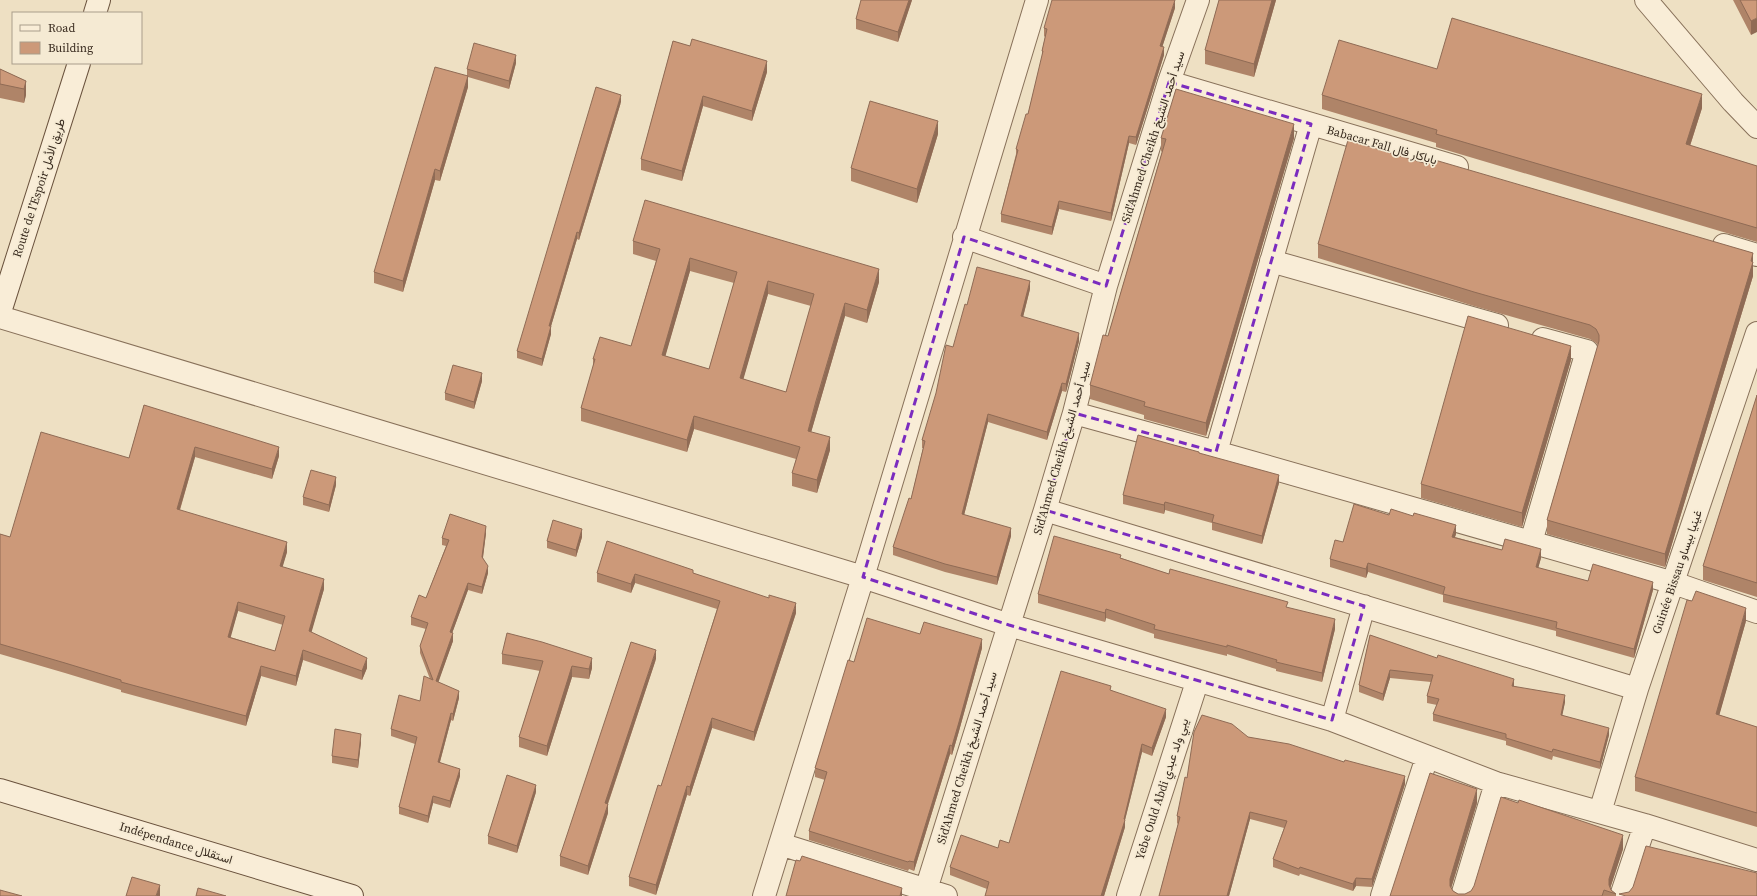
<svg xmlns="http://www.w3.org/2000/svg" width="1757" height="896" viewBox="0 0 1757 896" font-family="'Source Serif 4',Vazirmatn,serif">
<style>
.lines{fill:none;stroke-linecap:round;stroke-linejoin:round}
.street-casing{stroke:#88715a;stroke-width:24}
.secondary-casing{stroke:#6a523d;stroke-width:24}
.street{stroke:#f9edd7;stroke-width:22}
.secondary{stroke:#f9edd7;stroke-width:22}
.wall{fill:#af8468;fill-rule:evenodd}
.shaded-wall{fill:#8f6b55}
.building{fill:#cc9979;stroke:#8f6b55;fill-rule:evenodd}
.marked{fill:none;stroke:#7b2cbf;stroke-width:3;stroke-dasharray:8 5;stroke-linejoin:round}
.labels{text-anchor:middle;stroke-width:3.5;stroke-linejoin:round;paint-order:stroke}
.street-label{font-size:12px;fill:#382a1e;stroke:#f5ead3}
</style>
<rect width="100%" height="100%" fill="#eee0c3"/>
<g class="lines">
<defs>
<path id="street" d="M1646 0 1733 102 1757 127
M1169 82 1457 167
M964 237 1106 286
M1724 245 1757 255
M1271 261 1497 325
M0 317 863 577 1009 625 1332 720 1496 783 1645 825 1757 860
M1074 413 1216 452 1674 583 1757 612
M1216 452 1311 124
M1045 510 1637 689
M1531 542 1587 351 1543 339
M1332 720 1364 606
M1600 812 1637 689 1757 333
M780 844 946 896
M764 896 863 577 1037 0
M924 896 1045 510 1074 413 1106 286 1169 82 1198 0
M1128 896 1197 682
M1382 896 1427 757
M1462 896 1496 783
M1621 896 1645 825"/>
<path id="secondary" d="M95 13 99 0
M0 312 79 63
M0 790 352 896"/>
</defs>
<use href="#street" class="street-casing"/>
<use href="#secondary" class="secondary-casing"/>
<use href="#street" class="street"/>
<use href="#secondary" class="secondary"/>
</g>
<path class="wall" d="M912 0 898 42 856 29V19Z
M1219 0H1276L1254 77 1205 64V50Z
M1733 0H1757L1751 35Z
M1175 8 1162 47 1164 55 1136 145 1129 143 1111 221 1059 209 1052 235 1001 222V214L1016 154V149L1028 114 1042 58V51L1045 37 1044 36V28Z
M673 41 767 72 752 121 703 106 682 181 641 170V159Z
M516 63 509 89 468 77V87L440 181 435 180 403 292 374 283V272L467 76V69Z
M0 69 26 81V95L24 103 0 98Z
M1437 69 1702 108 1690 146 1757 166V242L1436 147V143L1322 109V95Z
M621 102 579 240 577 239 551 326V334L542 366 517 358V351Z
M938 134 917 203 851 181V168Z
M1161 138H1294L1206 436 1144 419V415L1090 399V385L1108 336 1162 152 1161 151Z
M1427 164 1753 253V276L1665 567 1547 534V520L1598 345 1596 343 1590 339 1474 306 1318 258V244Z
M633 241 879 282 867 323 845 316 811 432 830 450 817 493 792 486V473L796 459 694 429 687 452 581 421V408L593 367V359L631 346 656 261 633 254ZM690 271 734 283 709 369 665 356ZM768 294 811 306 786 392 743 379Z
M1030 289 1023 317 1079 341 1066 392 1062 391 1047 440 988 422 964 515 1011 536 997 585 945 572 893 555V547L911 499 923 448H922V440L953 347Z
M1571 360 1522 527 1421 498V484Z
M482 381 474 409 445 400V393Z
M1757 395V597L1703 580V566Z
M144 405 279 456 272 479 195 457 180 510 287 552 282 567 324 589 311 632 367 668 362 680 303 660 296 686 261 676 246 726 121 692V690L65 673 0 654V534L10 537 129 458ZM238 611 283 625 275 651 230 637Z
M1199 454 1279 483 1262 544 1212 530V523L1165 510 1164 514 1123 504V495Z
M336 485 329 512 303 505V497Z
M486 533 483 558 488 573 482 594 468 590 452 633 453 641 438 682 459 698 453 721 451 720 440 762 460 776 450 808 433 803 428 823 399 814V807L415 744 391 736V729L420 701 430 679 420 653V646L426 629 411 625V617L426 598 446 546 442 545V538Z
M1456 534 1455 537 1502 550 1541 558 1538 568 1588 581 1653 590 1634 658 1556 636V631L1443 602V595L1368 572 1366 578 1330 567V559L1343 542Z
M582 537 576 557 547 548V541Z
M1121 558 1169 574 1288 608 1335 629 1322 682 1276 671V669L1227 654V656L1154 638V634L1106 618 1105 622 1038 603V594Z
M597 573H693L796 613 754 741 712 728 690 796 687 795 656 895 629 886V877L661 786 717 609 635 583 631 593 597 582Z
M1746 621 1719 715 1757 727V827L1635 791V777Z
M1370 635 1514 686 1565 702 1562 715 1609 735 1600 769 1553 756 1552 760 1506 745V741L1433 721V714L1437 705 1427 703V696L1431 682 1390 678 1383 701 1359 692V685Z
M982 648 959 731 952 755 950 754 914 871 909 869 908 871 809 840V831L825 780 815 777V768L854 662Z
M502 654 592 668 589 679 572 677 547 756 519 747V737L540 671 502 664Z
M656 659 608 804V813L588 875 560 866V856Z
M1111 690 1166 717 1152 756 1142 752 1125 820V827L1104 896H985L987 889 950 875V867L998 848 1009 843Z
M1248 737 1405 784 1372 887 1356 886 1353 891 1300 874 1299 876 1273 867V859L1284 828 1250 819 1229 896H1159L1178 824 1177 823V816L1187 778Z
M361 742 358 768 332 763V756Z
M536 792 517 853 488 844V836Z
M1477 803 1451 888 1453 891 1458 894H1465L1623 849 1610 888 1611 890 1616 894V896H1390Z"/>
<path class="shaded-wall" d="M909 0H912L898 42V32Z
M1175 0V8L1160 54V46Z
M1272 0H1276L1254 77V64Z
M1757 18V32L1751 35V21Z
M1164 47V55L1136 145V137Z
M516 55V63L509 89V81Z
M767 61V72L752 121V111Z
M468 76V87L440 181V171Z
M26 81V95L24 103V89Z
M1702 94V108L1686 158V144Z
M621 95V102L579 240V233Z
M703 96V106L682 181V171Z
M938 121V134L917 203V189Z
M1294 124V138L1206 436V423Z
M1129 136V143L1111 221V213Z
M435 169V180L403 292V281Z
M1059 201V209L1052 235V227Z
M577 232V239L549 333V326Z
M1753 253V276L1665 567V554Z
M690 258V271L662 368V355Z
M879 269V282L867 323V310Z
M768 281V294L740 391V378Z
M1030 281V289L1021 325V316Z
M845 303V316L808 443V431Z
M551 326V334L542 366V359Z
M1079 333V341L1066 392V384Z
M1571 346V360L1522 527V513Z
M482 373V381L474 409V402Z
M1062 383V391L1047 440V432Z
M988 414V422L962 523V514Z
M694 416V429L687 452V440Z
M830 437V450L817 493V480Z
M195 447V457L177 519V509Z
M279 447V456L272 479V469Z
M1279 475V483L1262 544V536Z
M336 477V485L329 512V505Z
M1165 502V510L1164 514V505Z
M1456 525V534L1452 545V537Z
M486 526V533L482 564V557Z
M1011 528V536L997 585V577Z
M582 529V537L576 557V550Z
M287 542V552L280 576V566Z
M1541 549V558L1536 576V567Z
M1368 563V572L1366 578V569Z
M488 566V573L482 594V587Z
M635 574V583L631 593V584Z
M324 579V589L309 641V631Z
M1653 582V590L1634 658V649Z
M468 583V590L450 639V632Z
M238 602V611L228 647V637Z
M796 603V613L754 741V732Z
M1746 608V621L1716 727V714Z
M1106 609V618L1105 622V613Z
M1335 619V629L1322 682V673Z
M453 633V641L436 689V681Z
M982 639V648L959 731 952 755V746Z
M303 650V660L296 686V676Z
M656 650V659L605 812V803Z
M367 658V668L362 680V671Z
M592 658V668L589 679V669Z
M261 666V676L246 726V716Z
M572 666V677L547 756V746Z
M1390 670V678L1383 701V694Z
M1514 679V686H1512Z
M459 691V698L453 721V714Z
M1565 695V702L1561 722V715Z
M1166 709V717L1152 756V748Z
M451 713V720L438 769V762Z
M712 718V728L690 796V787Z
M1609 728V735L1600 769V762Z
M361 734V742L358 768V760Z
M1142 744V752L1125 820V827L1104 896H1101L1124 819Z
M950 745V754L914 871V862Z
M460 769V776L450 808V801Z
M1405 776V784L1372 887V879Z
M536 785V792L517 853V846Z
M687 786V795L656 895V885Z
M1477 789V803L1450 892V879Z
M433 796V803L428 823V816Z
M608 804V813L588 875V866Z
M1250 812V819L1229 896H1227Z
M1623 835V849L1609 892V879Z
M1356 878V886L1353 891V884Z
M160 885V896H156Z
M902 888V896H900Z"/>
<path class="building" d="M861 0H909L898 32 856 19Z
M1052 0H1175L1160 46 1164 47 1136 137 1129 136 1111 213 1059 201 1052 227 1001 214 1018 150 1016 149 1026 114H1028L1043 51H1042L1047 29 1044 28Z
M1219 0H1272L1254 64 1205 50Z
M1740 0H1757V18L1751 21Z
M1452 18 1702 94 1686 144 1757 166V228L1436 134 1437 130 1322 95 1339 40 1437 69Z
M692 39 767 61 752 111 703 96 682 171 641 159 673 41 690 46Z
M474 43 516 55 509 81 467 69Z
M435 67 468 76 440 171 435 169 403 281 374 272Z
M0 69 26 81 24 89 0 84Z
M596 87 621 95 579 233 577 232 549 326H551L542 359 517 351Z
M1176 89 1294 124 1206 423 1144 406 1145 402 1090 385 1103 335 1108 336 1166 139 1161 138Z
M870 101 938 121 917 189 851 168Z
M1348 140 1427 164 1428 158 1753 253 1751 261 1753 262 1665 554 1547 520 1599 341V335L1596 329 1590 325 1474 292 1318 244Z
M645 200 879 269 867 310 845 303 816 401 808 431 830 437 817 480 792 473 800 447 694 416 687 440 581 408 595 359H593L600 337 631 346 660 249 633 241ZM690 258 737 272 709 369 662 355ZM768 281 814 294 786 392 740 378Z
M977 267 1030 281 1021 316 1079 333 1066 384 1062 383 1047 432 988 414 962 514 1011 528 997 577 945 564 893 547 909 498 911 499 925 441 922 440 936 393 946 345 953 347 965 304 967 305Z
M1468 316 1571 346 1522 513 1421 484Z
M453 365 482 373 474 402 445 393Z
M1757 395V583L1703 566Z
M144 405 279 447 272 469 195 447 177 509 287 542 280 566 324 579 309 631 367 658 362 671 303 650 296 676 261 666 246 716 121 682V680L65 663 0 644V534L10 537 41 432 129 458ZM238 602 285 616 275 651 228 637Z
M1138 435 1199 452V453L1279 475 1262 536 1212 522 1214 515 1165 502 1164 505 1123 495Z
M311 470 336 477 329 505 303 497Z
M1354 504 1389 515 1391 509 1413 516 1414 513 1456 525 1452 537 1502 550 1505 539 1541 549 1536 567 1588 581 1593 564 1653 582 1634 649 1556 628 1557 622 1443 594 1445 587 1368 563 1366 569 1330 559 1335 540 1343 542Z
M450 514 486 526 482 557 488 566 482 587 468 583 450 632 453 633 436 681 459 691 453 714 451 713 438 762 460 769 450 801 433 796 428 816 399 807 417 737 391 729 399 695 420 701 424 676 433 680 420 646 428 623 411 617 419 595 426 598 449 540 442 538Z
M553 520 582 529 576 550 547 541Z
M1054 536 1121 555 1120 558 1169 574 1170 569 1288 602 1286 607 1335 619 1322 673 1276 662 1277 660 1227 645V647L1154 629 1155 625 1106 609 1105 613 1038 594Z
M607 541 693 570V573L769 598V595L796 603 754 732 712 718 690 787 687 786 656 885 629 877 658 785 661 786 720 601 635 574 631 584 597 573Z
M1696 591 1746 608 1716 714 1757 727V813L1635 777 1687 600 1692 601Z
M867 618 920 634 924 622 982 639 959 722 952 746 950 745 914 862 909 861 908 862 809 831 827 772 815 768 848 660 854 662Z
M507 633 542 642 592 658 589 669 572 666 547 746 519 737 543 661 502 654Z
M1370 635 1437 658 1438 655 1514 679 1512 686 1565 695 1561 715 1609 728 1600 762 1553 749 1552 752 1506 738V734L1433 714 1439 699 1427 696 1433 675 1390 670 1383 694 1359 685Z
M631 642 656 650 605 803 608 804 588 866 560 856Z
M1061 671 1111 686 1110 690 1166 709 1152 748 1142 744 1124 819 1125 820 1101 896H985L989 882 950 867 961 835 998 848 1000 840 1009 843Z
M1202 715 1232 724 1248 737 1289 744 1344 762 1345 760 1405 776 1372 879 1356 878 1353 884 1300 867 1299 869 1273 859 1287 821 1250 812 1227 896H1159L1180 817 1177 816 1185 777 1187 778 1194 732Z
M335 729 361 734 358 760 332 756Z
M1430 773 1477 789 1450 879V886L1453 891 1458 894H1465L1471 891 1474 886 1501 797 1518 803 1519 800 1623 835 1609 879V885L1611 890 1616 894 1604 890 1602 896H1390Z
M507 775 536 785 517 846 488 836Z
M1646 846 1757 873V896H1626L1619 894 1629 892 1633 887Z
M802 856 902 888 900 896H786L796 860 800 861Z
M132 877 160 885 156 896H126Z
M198 888 226 896H196Z
M0 890 22 896H0Z"/>
<path class="marked" d="M1169 82 1311 124 1216 452 1074 413 1045 510 1364 606 1332 720 1009 625 863 577 964 237 1106 286Z"/>
<g class="labels">
<g class="street-label">
<text transform="translate(1153 137) rotate(-72)" y="4">Sid'Ahmed Cheikh سيد أحمد الشيخ</text>
<text transform="translate(1382 145) rotate(16)" y="4">Babacar Fall باباكار فال</text>
<text transform="translate(39 188) rotate(-72)" y="4">Route de l’Espoir طريق الأمل</text>
<text transform="translate(1062 448) rotate(-74)" y="4">Sid'Ahmed Cheikh سيد أحمد الشيخ</text>
<text transform="translate(1677 572) rotate(-71)" y="4">Guinée Bissau غينيا بيساو</text>
<text transform="translate(967 758) rotate(-73)" y="4">Sid'Ahmed Cheikh سيد أحمد الشيخ</text>
<text transform="translate(1162 789) rotate(-72)" y="4">Yebe Ould Abdi يبي ولد عبدي</text>
<text transform="translate(176 843) rotate(17)" y="4">Indépendance استقلال</text>
</g>
</g>
<rect x="12" y="12" width="130" height="52" fill="#f5ead3" stroke="#a99d8b"/>
<rect x="20" y="25" width="20" height="6" fill="#f9edd7" stroke="#a99d8b"/>
<text x="48" y="32" font-size="12" fill="#382a1e">Road</text>
<rect x="20" y="42" width="20" height="12" fill="#cc9979" stroke="#a99d8b"/>
<text x="48" y="52" font-size="12" fill="#382a1e">Building</text>
</svg>
